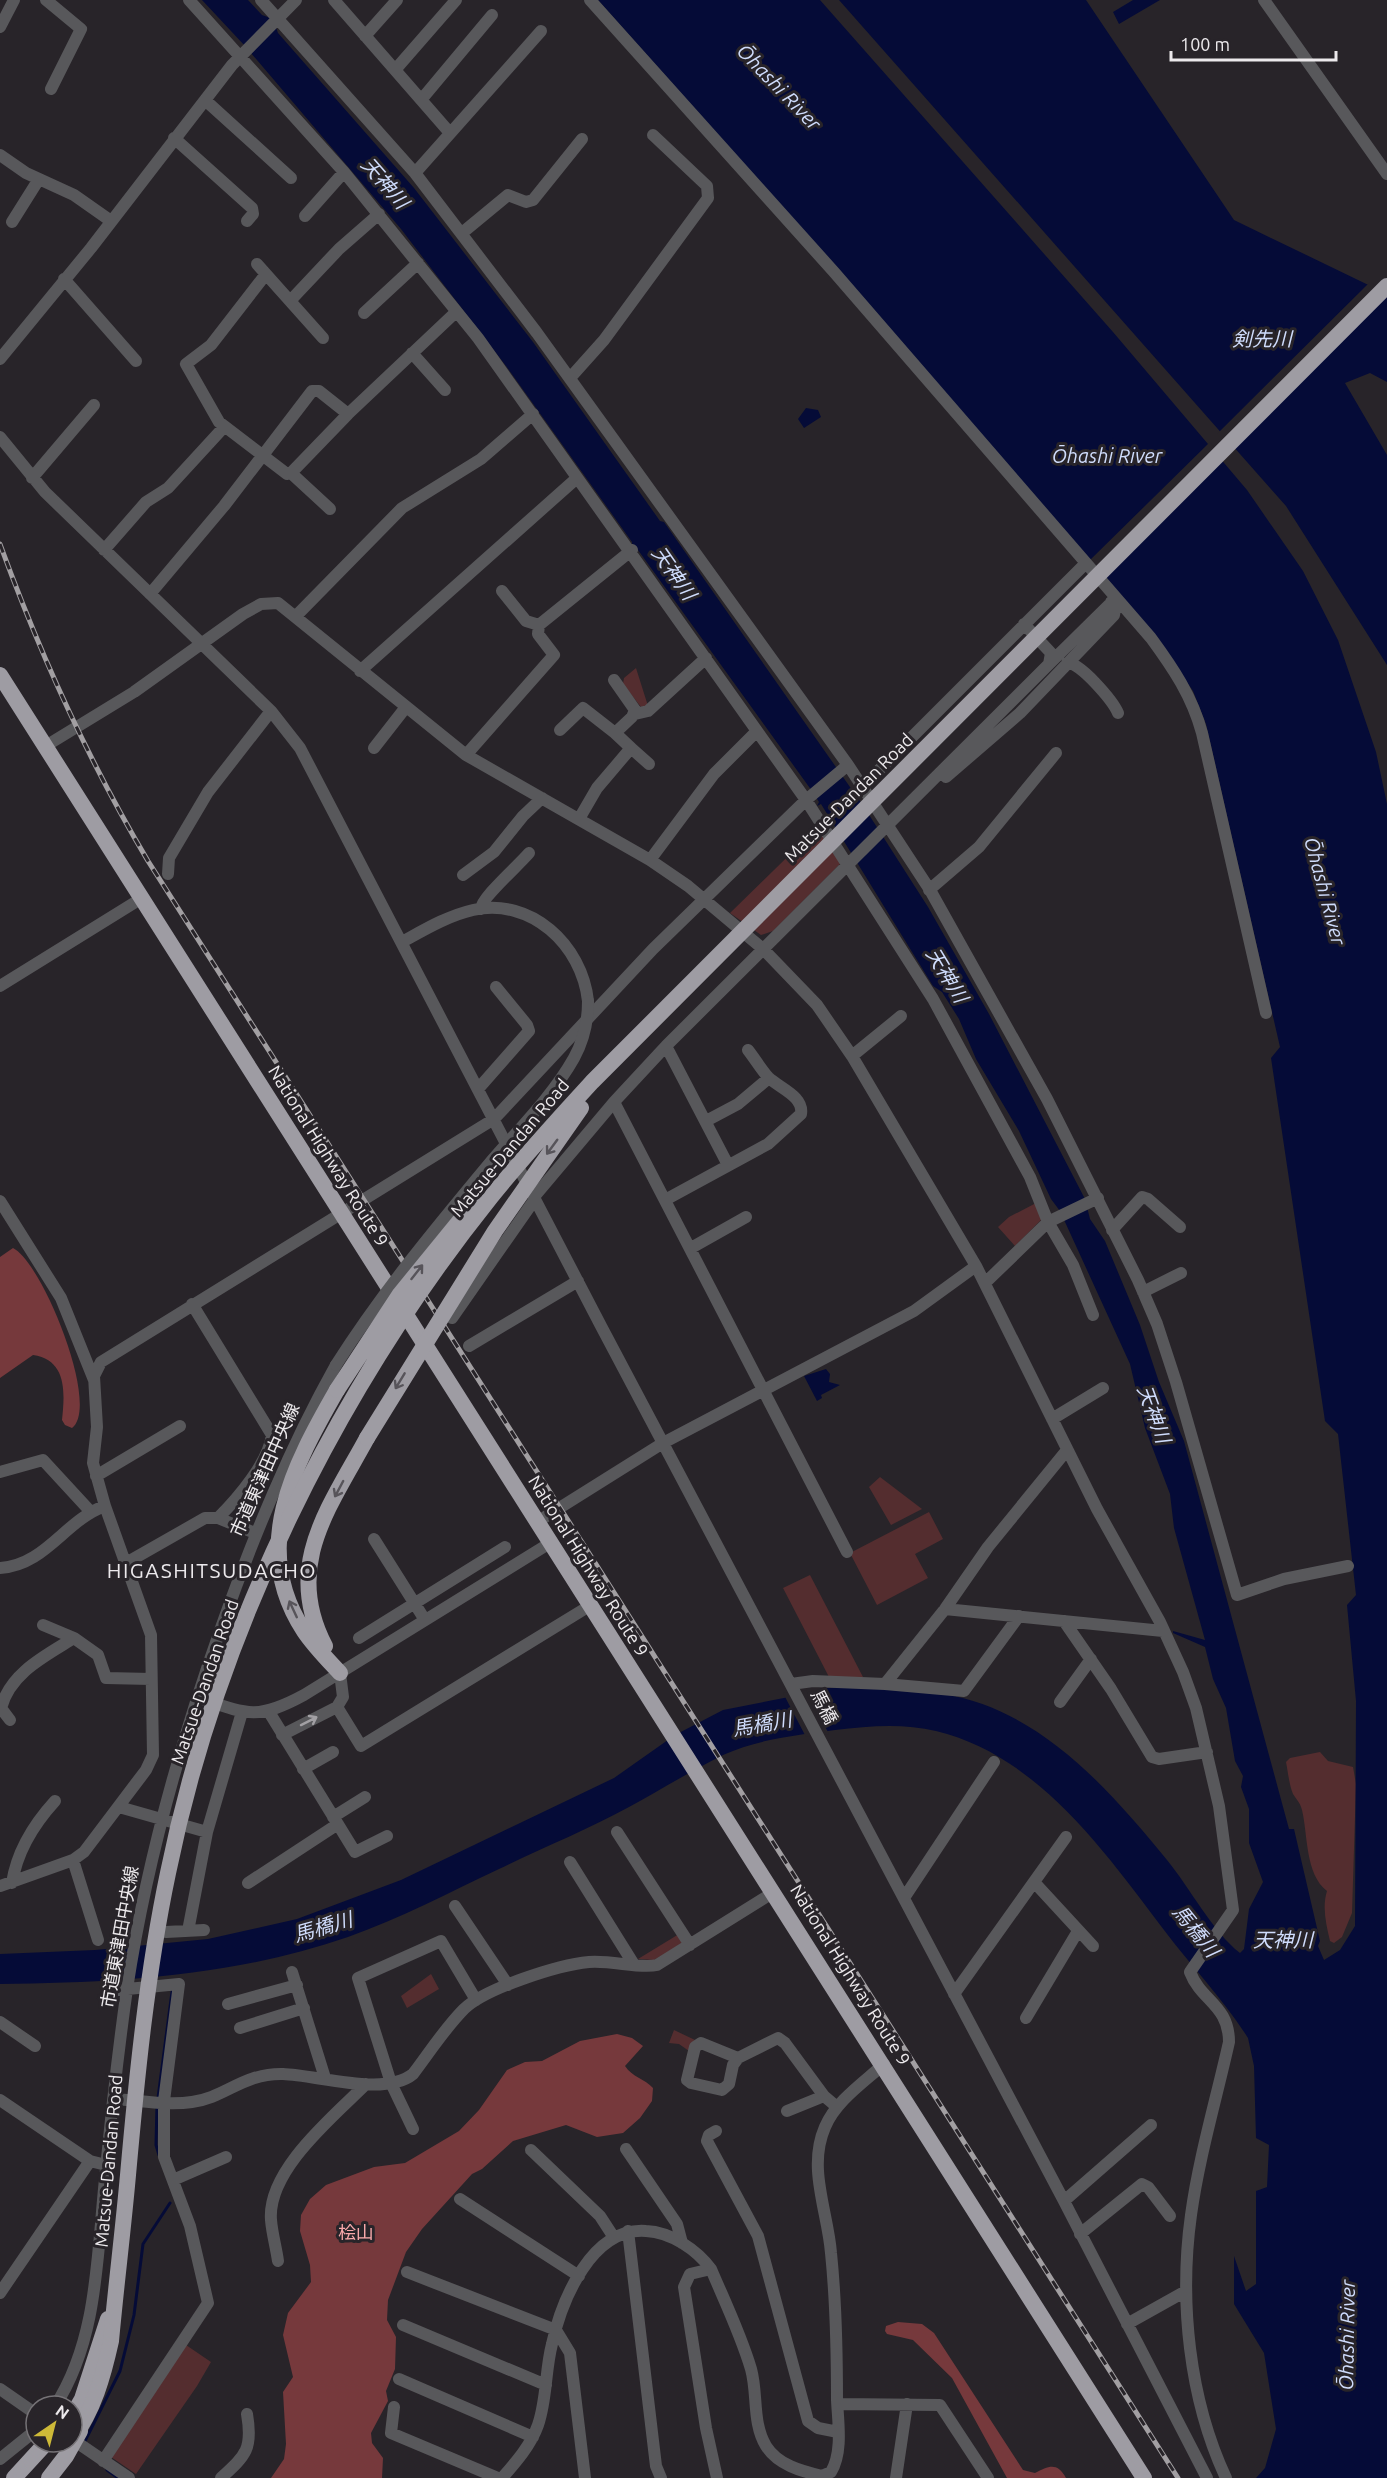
<svg xmlns="http://www.w3.org/2000/svg" width="1387" height="2478" viewBox="0 0 1387 2478" font-family="Ubuntu,'Noto Sans JP',sans-serif">
<style>
.green{fill:#542d2f}
.forest{fill:#76393c}
.water{fill:#050b37}
.pier{fill:#282429}
.lines{fill:none;stroke-linecap:round;stroke-linejoin:round}
.stream{stroke:#050b37;stroke-width:3}
.minor{stroke:#58585b;stroke-width:12}
.highway{stroke:#9e9ca3;stroke-width:16}
.rail-casing{stroke:#a29fa2;stroke-width:5}
.rail{stroke:#282429;stroke-width:3;stroke-dasharray:9;stroke-linecap:butt}
.minor-bridge{stroke:#58585b;stroke-width:12}
.highway-bridge{stroke:#9e9ca3;stroke-width:16}
.oneway{stroke:#57545a}
.oneway2{stroke:#a2a0a4}
.labels{text-anchor:middle;stroke-width:6;stroke-linejoin:round;paint-order:stroke}
.street-label{font-size:18px;fill:#ece9ec;stroke:#282429}
.park-label{font-size:18px;fill:#f7a8aa;stroke:#282429}
.water-label{font-size:20px;font-style:italic;fill:#cfdcfc;stroke:#282429}
.quarter-label{font-size:21px;letter-spacing:1.5px;fill:#ece9ec;stroke:#282429}
</style>
<rect width="100%" height="100%" fill="#282429"/>
<path class="green" d="M636 668 648 706 641 707 623 684 624 678Z
M820 825 842 862 773 931 761 935 730 913Z
M1038 1202 1042 1219 1015 1246 998 1227 1009 1217Z
M880 1477 922 1509 891 1525 869 1487Z
M929 1512 943 1539 915 1554 928 1578 877 1605 850 1553Z
M810 1575 863 1677H829L783 1588Z
M1320 1752 1328 1761 1353 1767 1356 1784 1352 1913 1342 1937 1334 1943 1330 1941C1326 1924 1322 1907 1327 1891 1305 1874 1308 1835 1302 1810 1300 1802 1296 1799 1293 1794 1289 1784 1288 1772 1286 1762L1290 1758Z
M679 1934 684 1943 654 1960 638 1959Z
M431 1974 439 1989 407 2008 401 1996Z
M674 2030 695 2040 689 2051 679 2044 669 2043Z
M186 2345 211 2362 197 2386 136 2474 111 2457Z"/>
<path class="forest" d="M13 1248C42 1262 101 1406 72 1428L65 1425 62 1420C65 1392 67 1360 33 1355L0 1378V1257Z
M617 2034 632 2038 643 2046 625 2066C632 2077 645 2079 653 2088L652 2101 640 2118 623 2133 597 2137 566 2125 513 2141 482 2169 472 2174 422 2229 406 2252 388 2300 387 2320 396 2337 395 2369 386 2391 388 2401 371 2433 372 2443 383 2458 382 2478H271L284 2459 286 2444 283 2392 293 2377 283 2335 288 2313 311 2282 310 2265 300 2231 301 2215 310 2199 326 2185 374 2167 405 2163 459 2131 479 2110 507 2070 525 2062 542 2061 580 2041Z
M898 2322 922 2324 934 2333 1023 2470 1035 2473C1049 2466 1057 2462 1066 2478H1007L952 2378 913 2340 887 2334 885 2331 886 2326Z"/>
<path class="water" d="M202 0H248L262 15 273 19 278 33 414 188 533 342 660 521 664 522 864 807 928 907 989 1014 1085 1199 1090 1219 1105 1241 1140 1325 1159 1382 1184 1441 1289 1829H1294L1320 1941 1318 1946 1324 1960 1340 1950 1355 1926 1356 1701 1347 1605 1356 1595 1338 1434 1325 1421 1271 1058 1280 1047 1206 724 1193 691 1173 662 845 277 598 0H820L1113 332 1247 490 1303 571 1338 640 1376 752 1387 804V2478H1256L1265 2468 1276 2429 1264 2353 1234 2304V2256L1246 2291 1256 2284V2191L1267 2187 1269 2145 1256 2138 1254 2066 1248 2038C1224 2000 1191 1966 1164 1930 1105 1852 1037 1755 936 1731 903 1723 869 1726 835 1730 798 1735 758 1739 723 1755 691 1771 660 1790 629 1807 587 1830 542 1848 499 1869 450 1892 399 1919 348 1937 236 1976 117 1983 0 1984V1954L95 1950 208 1939 297 1919 401 1880 614 1778 675 1735 723 1710 820 1691 821 1688C861 1687 905 1687 944 1694 1040 1710 1108 1788 1167 1860 1190 1888 1212 1931 1240 1953L1244 1949 1249 1909 1263 1882 1249 1843V1809L1241 1787 1243 1776 1235 1761 1226 1708 1213 1679 1205 1647 1173 1633V1631L1205 1640 1174 1528 1170 1494 1145 1428 1130 1364 1060 1211 1051 1199 1019 1131 976 1059 959 1019 942 992 933 986 821 804 817 806 819 802 812 791 638 550 632 547V542L506 366 401 229 245 46Z
M839 0H1086L1234 220 1387 294V382L1370 373 1345 383 1387 455V665L1286 506Z
M1133 0H1160L1119 24 1113 12Z
M806 408 818 410 821 417 804 428 798 419Z
M826 1369 830 1374 829 1382 840 1385 821 1395 822 1398 817 1401 804 1376Z"/>
<path class="pier" d="M1370 282 1387 291 1233 450 1217 434Z
M1210 442 1224 458 1103 580 1088 562Z
M806 1690 829 1734 806 1737 783 1693Z"/>
<g class="lines">
<path class="stream" d="M158 2098 172 1992
M157 2105 156 2145 159 2155
M85 2441 120 2371 134 2315 143 2244 170 2203
M107 2470 118 2478"/>
<path class="minor" d="M46 0 81 29 51 89
M189 0 344 172 478 338 806 800 933 999 1030 1177 1048 1222 1073 1265 1093 1315
M261 0 415 173 537 333 848 765 930 890 1047 1099 1138 1280 1157 1324 1176 1382 1237 1595 1284 1579 1348 1566
M334 0 450 133
M590 0 834 272 1151 638C1173 668 1192 696 1202 733L1266 1013
M1264 0 1387 174
M0 27 14 0
M365 36 397 0
M395 70 456 0
M205 100 291 178
M421 100 492 15
M174 138 252 208 253 214 247 221
M0 155 26 173 74 195 111 221
M415 173 541 31
M305 216 344 172
M12 222 39 179
M462 233 508 195 526 202 533 200 582 139
M257 264 323 338
M266 274 211 345 186 364 219 422 287 474 291 473 348 414 456 312
M64 279 136 361
M290 301 339 249 379 214
M364 313 418 263
M412 353 445 390
M0 359 91 248 232 65 296 0
M570 378 604 340 708 198 707 186 653 135
M0 437 45 492 271 711 300 748 601 1326 1064 2201 1207 2478
M291 473 330 509
M32 478 94 405
M104 550 146 502 168 488 224 427
M502 591 526 621 539 625 632 550
M150 594 224 506 312 391H319L348 414
M295 617 402 508 481 459 533 414
M1067 663C1079 661 1113 701 1118 713
M1049 664 1116 598
M360 671 577 478
M635 714 648 711 706 658
M560 730 583 708 615 733
M44 747 134 692 243 614 261 604 278 603 466 755 650 860 688 886 763 949 817 1005 852 1056 976 1266 1097 1509 1160 1622 1183 1672 1196 1708 1219 1806 1233 1910 1190 1972C1201 2001 1229 2005 1229 2042 1216 2100 1199 2157 1191 2215 1179 2301 1189 2399 1226 2478
M374 748 406 707
M631 748 649 764
M466 755 554 655 538 634 539 625
M946 777 1020 713 1114 615 1115 609 1111 602
M862 787 1085 564
M579 819 597 788 631 748 615 733 632 717 635 710 614 680
M650 860 714 774 757 731
M168 874 169 858 208 792 271 711
M463 875 494 852 523 816 542 798
M929 890 979 847 1056 753
M481 909C480 899 519 865 529 853
M402 942C424 930 447 916 473 910 531 897 582 945 588 1001
M0 986 142 898
M666 1046 728 1165
M852 1056 901 1016
M478 1089 529 1031 527 1025 496 987
M614 1102 847 1552
M706 1121 738 1104 769 1078
M534 1197 614 1102 666 1046 1049 664 1051 653 1024 624
M665 1200 768 1144 801 1114C804 1096 779 1088 768 1077 761 1069 755 1059 748 1050
M0 1201 61 1298 94 1380
M1112 1230 1142 1197 1148 1199 1180 1227
M691 1248 746 1217
M985 1283 1048 1222 1098 1198
M1143 1292 1181 1273
M192 1304 272 1435C268 1463 238 1498 218 1518
M452 1318 535 1199
M469 1346 578 1281
M1052 1419 1103 1388
M0 1472 43 1460 90 1511
M96 1476 180 1426
M537 1522 663 1443 914 1311 976 1266
M374 1539 425 1620
M126 1563 205 1518H218L255 1533
M0 1568C46 1565 65 1520 105 1506
M945 1609 1163 1631
M1064 1621 1111 1689 1152 1757 1159 1759 1207 1752
M43 1625 74 1638
M359 1638 505 1547
M791 1684 813 1681 885 1684 945 1609 988 1547 1067 1450
M885 1684 964 1691 1019 1616
M197 1697C246 1714 256 1721 304 1695L550 1543
M1060 1702 1091 1659
M337 1707 361 1746 591 1605
M269 1712 355 1852 387 1836
M10 1720 1 1708C10 1673 45 1656 74 1638L98 1655 106 1678 151 1679
M282 1735 337 1707 343 1697 340 1673
M303 1769 333 1752
M119 1807 207 1832 242 1712
M333 1817 365 1797
M617 1832 690 1945
M73 1860 98 1940
M570 1862 633 1963
M1034 1882 1093 1946
M12 1883C17 1851 34 1824 55 1801
M248 1883 338 1824
M0 1886 73 1860 84 1852 146 1770 153 1755 151 1635 105 1506 93 1463 97 1427 94 1376 101 1362 494 1119 653 949 806 800 848 765
M904 1898 994 1762
M455 1906 508 1985
M188 1931 207 1832
M166 1932 204 1930
M292 1972 325 2078
M954 1994 1066 1837
M228 2004 297 1985
M1026 2018 1078 1931
M0 2022 35 2046
M240 2028 304 2008
M738 2058 701 2043 695 2047 687 2080 691 2083 722 2090 729 2084 733 2065 738 2058 778 2038 785 2043 824 2096 837 2107
M114 2099C138 2100 167 2106 192 2102 225 2098 243 2073 283 2074 317 2075 385 2097 413 2074 429 2053 445 2028 464 2009 486 1988 558 1965 589 1962 611 1960 640 1969 657 1965L774 1892
M0 2100 90 2161
M787 2111 824 2096
M413 2129 391 2083 358 1978 441 1941 476 2000
M716 2131 709 2135 707 2141 758 2236 808 2421 818 2428 838 2432
M626 2149 677 2224 682 2243
M531 2150 600 2216 613 2236
M173 2180 226 2157
M460 2199 579 2276
M1064 2201 1151 2125
M628 2231 656 2466 661 2478
M1080 2234 1142 2184 1148 2187 1170 2216
M278 2261C276 2247 272 2233 271 2220 267 2170 334 2116 366 2084
M711 2269 690 2274 684 2287 706 2428 717 2478
M407 2272 556 2330 570 2353 585 2478
M0 2293 90 2161 106 2165
M1127 2324 1186 2291
M403 2325 546 2385
M399 2379 533 2437
M0 2389 36 2414
M838 2404 940 2405 988 2478
M55 2406C98 2340 97 2255 105 2179 111 2116 118 2052 127 1989 146 1864 180 1743 222 1625 254 1535 289 1449 336 1365
M394 2407 391 2433 498 2478
M72 2439 129 2478
M0 2459 36 2430
M103 2461 208 2303 190 2226 164 2157V2101L179 1984 107 1991
M221 2478C246 2455 253 2449 247 2414
M502 2478C516 2462 531 2445 538 2425 547 2399 545 2371 552 2344 562 2299 592 2227 646 2231 671 2232 697 2250 711 2269 725 2302 741 2335 751 2369 758 2394 752 2423 766 2446 778 2465 801 2471 822 2476L831 2472C843 2452 838 2422 837 2400 837 2351 836 2302 831 2253 828 2212 807 2168 825 2127 836 2101 863 2083 884 2064
M896 2478 907 2404"/>
<path class="highway" d="M0 675 1144 2478
M337 1390C294 1465 249 1548 304 1631 314 1646 327 1659 340 1673
M325 1646C283 1566 329 1508 367 1438
M72 2416 82 2399 108 2319
M14 2478 47 2442"/>
<defs>
<path id="rail" d="M0 544C40 654 88 760 148 861L1178 2478"/>
</defs>
<use href="#rail" class="rail-casing"/>
<use href="#rail" class="rail"/>
<path class="minor-bridge" d="M336 1365C381 1294 434 1230 488 1165 517 1131 552 1097 574 1058 584 1040 588 1021 588 1001"/>
<path class="highway-bridge" d="M337 1390 400 1294 470 1208 477 1204
M367 1438 495 1231 581 1108
M72 2440C94 2409 103 2377 111 2341 116 2286 123 2231 128 2175 137 2074 147 1973 168 1873 217 1631 337 1389 491 1197 523 1157 558 1119 592 1082L1387 286
M49 2478 66 2456 80 2431"/>
</g>
<defs><path id="oneway-shaft" d="M-6 0H5M1.5-3L5.5 0L1.5 3" fill="none" stroke-width="1.6" stroke-linecap="round" stroke-linejoin="round" transform="scale(1.5)"/></defs>
<g class="oneway">
<use href="#oneway-shaft" transform="translate(552 1147) rotate(126)"/>
<use href="#oneway-shaft" transform="translate(417 1272) rotate(-52)"/>
<use href="#oneway-shaft" transform="translate(400 1381) rotate(121)"/>
<use href="#oneway-shaft" transform="translate(339 1489) rotate(118)"/>
<use href="#oneway-shaft" transform="translate(293 1609) rotate(-115)"/>
</g>
<use class="oneway2" href="#oneway-shaft" transform="translate(309 1721) rotate(-27)"/>
<g class="labels">
<g class="street-label">
<text transform="translate(849 798) rotate(-45)" y="6">Matsue-Dandan Road</text>
<text transform="translate(510 1148) rotate(-50)" y="6">Matsue-Dandan Road</text>
<text transform="translate(328 1156) rotate(58)" y="6">National Highway Route 9</text>
<text transform="translate(265 1470) rotate(-66)" y="6">市道東津田中央線</text>
<text transform="translate(588 1566) rotate(58)" y="6">National Highway Route 9</text>
<text transform="translate(205 1682) rotate(-71)" y="6">Matsue-Dandan Road</text>
<text transform="translate(824 1707) rotate(63)" y="6">馬橋</text>
<text transform="translate(120 1937) rotate(-80)" y="6">市道東津田中央線</text>
<text transform="translate(850 1975) rotate(58)" y="6">National Highway Route 9</text>
<text transform="translate(109 2161) rotate(-85)" y="6">Matsue-Dandan Road</text>
</g>
<g class="park-label">
<text x="356" y="2239">桧山</text>
</g>
<g class="water-label">
<text transform="translate(779 87) rotate(46)" y="7">Ōhashi River</text>
<text transform="translate(385 183) rotate(49)" y="7">天神川</text>
<text x="1262" y="346">剣先川</text>
<text x="1107" y="463">Ōhashi River</text>
<text transform="translate(674 573) rotate(55)" y="7">天神川</text>
<text transform="translate(1325 891) rotate(75)" y="7">Ōhashi River</text>
<text transform="translate(947 975) rotate(59)" y="7">天神川</text>
<text transform="translate(1154 1414) rotate(70)" y="7">天神川</text>
<text transform="translate(762 1724) rotate(-10)" y="7">馬橋川</text>
<text transform="translate(323 1927) rotate(-16)" y="7">馬橋川</text>
<text transform="translate(1196 1931) rotate(51)" y="7">馬橋川</text>
<text x="1283" y="1947">天神川</text>
<text transform="translate(1347 2335) rotate(-89)" y="7">Ōhashi River</text>
</g>
<g class="quarter-label">
<text x="212" y="1578">HIGASHITSUDACHO</text>
</g>
</g>
<g transform="translate(54 2424) rotate(35)"><circle r="28" fill="#282429" stroke="#767377" stroke-width="1.5"/>
<path d="M0-4.5L10 22L0 15L-10 22Z" fill="#cdb938"/>
<text y="-9" font-size="16" font-weight="bold" text-anchor="middle" fill="#ece9ec">N</text>
</g>
<path d="M1171 51v9h165v-9" fill="none" stroke="#ece9ec" stroke-width="3"/>
<text x="1180" y="51" font-size="18" fill="#ece9ec" stroke="#282429" stroke-width="4.5" paint-order="stroke">100 m</text>
</svg>
